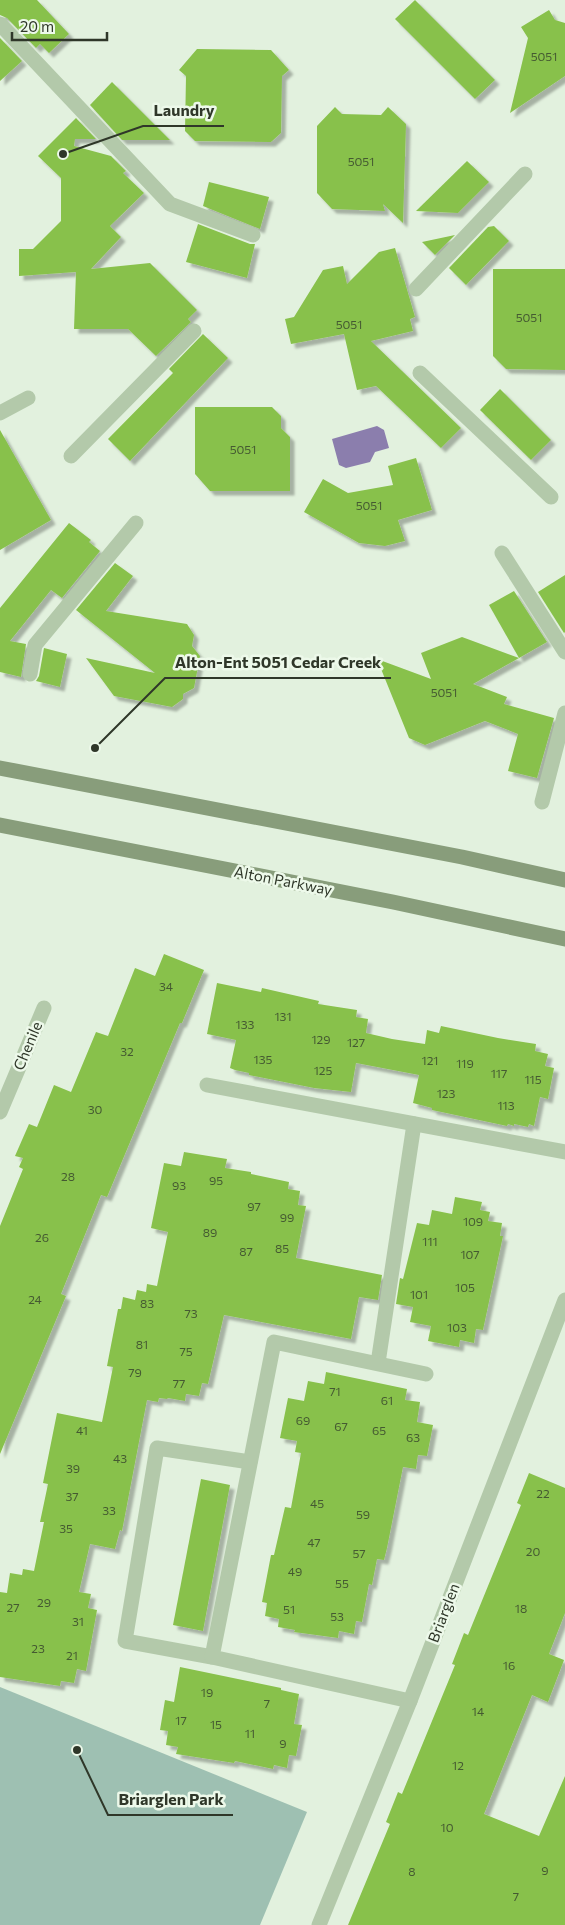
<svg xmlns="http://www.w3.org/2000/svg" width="565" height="1925" font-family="Commissioner,sans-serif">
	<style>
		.green { fill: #9ec0b2 }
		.water { fill: #8b7ead }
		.building { fill: #88c14c; filter: url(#shadow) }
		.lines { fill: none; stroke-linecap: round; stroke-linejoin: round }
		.lane { stroke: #b3c9aa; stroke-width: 15 }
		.street { stroke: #b3c9aa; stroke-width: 15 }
		.secondary { stroke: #889d7b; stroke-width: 15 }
		.labels { text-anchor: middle; stroke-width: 5; stroke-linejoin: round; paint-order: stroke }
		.number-label { font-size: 12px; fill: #455a32 }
		.street-label { font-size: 15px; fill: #2f3729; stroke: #edf9ea }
		.leader { fill: none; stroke: #2f3729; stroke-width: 2 }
		.callout-dot { fill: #2f3729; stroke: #edf9ea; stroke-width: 2 }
		.callout-label { font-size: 16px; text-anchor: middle; font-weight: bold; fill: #2f3729; stroke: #edf9ea; stroke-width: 5; stroke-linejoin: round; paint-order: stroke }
	</style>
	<defs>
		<filter id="shadow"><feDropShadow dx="4.5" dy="4.5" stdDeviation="1" flood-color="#0004"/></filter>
	</defs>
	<rect width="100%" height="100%" fill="#e2f1de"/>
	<polygon class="green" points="0,1687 307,1812 260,1925 0,1925"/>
	<polygon class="water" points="377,426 384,430 389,448 375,452 370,462 346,468 339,465 332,439"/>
	<g class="building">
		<polygon points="0,0 37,0 69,34 49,53 40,44 36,48 7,18 0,15"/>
		<polygon points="415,0 495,80 475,99 395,19"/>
		<polygon points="549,10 555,20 565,23 565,76 510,113 528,38 521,27"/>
		<polygon points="0,38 22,61 0,81"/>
		<polygon points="197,49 271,50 289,70 282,76 281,133 271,142 195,141 185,131 186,76 179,70"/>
		<polygon points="112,82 170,140 122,140 90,105"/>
		<polygon points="335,107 342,114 381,115 388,107 406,124 403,223 383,204 385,211 332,209 317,193 317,126"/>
		<polygon points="76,118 96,139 75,139 74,146 111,156 126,171 123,173 144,193 110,226 121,237 91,269 150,263 197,310 188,319 191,322 156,356 128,329 74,329 76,272 19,276 19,249 33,249 61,221 61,178 38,156"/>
		<polygon points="467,161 489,182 458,213 416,211"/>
		<polygon points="209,182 269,197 260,229 203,206"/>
		<polygon points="198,224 250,244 255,244 247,278 186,262"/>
		<polygon points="494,226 509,241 466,285 449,268 488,227"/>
		<polygon points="455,235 435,255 422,242"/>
		<polygon points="395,248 415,317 410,319 413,331 371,341 461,428 441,448 376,386 357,390 344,334 291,344 285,319 294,317 323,270 343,266 347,284 379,252"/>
		<polygon points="493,269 565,269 565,370 506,369 493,356"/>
		<polygon points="203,334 228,358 130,461 108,439 173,373 169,369"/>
		<polygon points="500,389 551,440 531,460 480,410"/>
		<polygon points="195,407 272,407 281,416 281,428 290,437 290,491 210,491 195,474"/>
		<polygon points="0,430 51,520 0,550"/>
		<polygon points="416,458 432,510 398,520 405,541 385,546 359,543 304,512 323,479 348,493 393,485 388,466"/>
		<polygon points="69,523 91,540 89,542 100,551 62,598 51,590 10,641 26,644 21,677 0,672 0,608"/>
		<polygon points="115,563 133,576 106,611 187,624 194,635 192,646 200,656 194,688 183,694 183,699 172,707 114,696 86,658 155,673 76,610"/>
		<polygon points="565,575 565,632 564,633 538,592"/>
		<polygon points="514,591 547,642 519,658 489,605"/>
		<polygon points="462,637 519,658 473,684 507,697 504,704 554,718 537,778 508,771 518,734 485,721 425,745 409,738 377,659 431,679 421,653"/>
		<polygon points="44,648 67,654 60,687 36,681 39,676"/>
		<polygon points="164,954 204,970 182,1023 180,1023 107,1197 101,1195 61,1294 66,1296 0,1454 0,1226 23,1169 19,1167 23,1158 15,1156 29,1124 37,1127 54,1085 71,1092 96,1032 108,1036 135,968 155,976"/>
		<polygon points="217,983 261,992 262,988 319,1001 318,1004 357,1010 356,1017 368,1019 366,1033 392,1039 425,1044 427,1030 439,1033 441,1026 498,1038 536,1044 535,1051 548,1054 545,1066 554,1068 548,1099 540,1097 534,1126 529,1124 528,1127 514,1124 514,1126 508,1124 507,1126 432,1110 432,1108 413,1103 419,1075 356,1063 351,1092 314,1088 249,1075 249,1073 235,1070 230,1068 236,1040 207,1034"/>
		<polygon points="184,1152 227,1159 225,1168 251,1172 251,1174 289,1182 288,1189 300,1191 298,1205 306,1206 296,1258 382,1275 378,1300 359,1297 351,1339 224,1315 208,1384 202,1383 199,1396 186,1394 185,1401 168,1398 167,1399 159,1398 158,1402 147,1400 122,1531 120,1530 115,1549 90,1544 79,1592 91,1594 88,1608 97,1610 86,1671 77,1669 74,1683 61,1681 60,1686 0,1677 0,1592 7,1593 10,1573 22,1575 23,1569 34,1571 44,1522 40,1522 48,1484 43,1483 57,1413 102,1422 113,1367 107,1366 118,1309 121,1309 123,1297 135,1300 137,1290 146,1292 147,1284 157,1286 168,1232 151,1228 164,1163 181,1166"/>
		<polygon points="455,1197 482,1202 480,1210 490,1212 488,1221 502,1223 500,1236 503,1236 483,1330 476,1329 474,1343 460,1340 459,1347 428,1341 431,1326 410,1322 413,1307 396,1304 400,1278 403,1279 417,1223 429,1225 432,1210 452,1214"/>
		<polygon points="326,1372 407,1389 405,1400 420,1402 417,1422 433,1425 427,1456 418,1455 416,1469 403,1467 387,1548 384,1560 377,1559 372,1585 369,1584 362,1622 356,1621 354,1634 339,1631 338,1638 294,1632 295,1630 278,1627 279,1619 265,1616 267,1603 262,1602 271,1555 274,1555 285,1507 291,1508 301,1453 295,1452 297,1441 280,1438 288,1398 304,1401 308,1381 324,1384"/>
		<polygon points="529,1473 565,1488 565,1613 549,1654 564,1660 548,1702 532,1695 484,1814 539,1836 565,1776 565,1925 348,1925 390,1824 386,1822 398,1792 402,1794 455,1665 452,1664 464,1633 468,1635 521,1505 517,1503"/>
		<polygon points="201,1479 230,1485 203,1631 173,1625"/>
		<polygon points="180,1667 281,1688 281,1690 299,1694 294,1724 302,1725 296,1756 289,1755 287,1768 274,1765 273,1769 235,1761 234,1763 176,1754 178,1747 166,1745 168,1731 160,1730 165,1700 174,1702"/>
	</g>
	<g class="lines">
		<g class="lane">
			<polyline points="0,24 170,204 253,235"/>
			<polyline points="416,289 525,174"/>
			<polyline points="420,373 551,497"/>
			<polyline points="0,413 28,398"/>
			<polyline points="71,456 194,331"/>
			<polyline points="502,553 565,652"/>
			<polyline points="30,674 35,645 136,523"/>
			<polyline points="542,802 565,713"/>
			<polyline points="207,1085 565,1152"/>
			<polyline points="378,1363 414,1124"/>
			<polyline points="212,1657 125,1641 157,1448 250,1462"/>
			<polyline points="410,1701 212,1657 274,1342 426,1374"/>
		</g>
		<g class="street">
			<polyline points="0,1112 44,1008"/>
			<polyline points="319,1925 410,1701 565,1300"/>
		</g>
		<g class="secondary">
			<polyline points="0,768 462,857 565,880"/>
			<polyline points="0,825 393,902 565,939"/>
		</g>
	</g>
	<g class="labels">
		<g class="number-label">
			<text x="544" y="61">5051</text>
			<text x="361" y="166">5051</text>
			<text x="529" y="322">5051</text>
			<text x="349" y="329">5051</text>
			<text x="243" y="454">5051</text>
			<text x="369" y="510">5051</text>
			<text x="444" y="697">5051</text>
			<text x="166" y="991">34</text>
			<text x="283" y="1021">131</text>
			<text x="245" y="1029">133</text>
			<text x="321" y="1044">129</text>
			<text x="356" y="1047">127</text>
			<text x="127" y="1056">32</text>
			<text x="263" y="1064">135</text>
			<text x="430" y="1065">121</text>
			<text x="465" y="1068">119</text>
			<text x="323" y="1075">125</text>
			<text x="499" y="1078">117</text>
			<text x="533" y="1084">115</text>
			<text x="446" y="1098">123</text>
			<text x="506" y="1110">113</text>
			<text x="95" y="1114">30</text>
			<text x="68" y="1181">28</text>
			<text x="216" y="1185">95</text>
			<text x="179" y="1190">93</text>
			<text x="254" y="1211">97</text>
			<text x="287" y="1222">99</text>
			<text x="473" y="1226">109</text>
			<text x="210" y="1237">89</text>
			<text x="42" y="1242">26</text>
			<text x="430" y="1246">111</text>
			<text x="282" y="1253">85</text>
			<text x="246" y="1256">87</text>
			<text x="470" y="1259">107</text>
			<text x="465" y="1292">105</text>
			<text x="419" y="1299">101</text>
			<text x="35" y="1304">24</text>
			<text x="147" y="1308">83</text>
			<text x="191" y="1318">73</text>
			<text x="457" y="1332">103</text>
			<text x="142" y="1349">81</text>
			<text x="186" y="1356">75</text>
			<text x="135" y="1377">79</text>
			<text x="179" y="1388">77</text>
			<text x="335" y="1396">71</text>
			<text x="387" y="1405">61</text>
			<text x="303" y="1425">69</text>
			<text x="341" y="1431">67</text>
			<text x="82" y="1435">41</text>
			<text x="379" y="1435">65</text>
			<text x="413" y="1442">63</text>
			<text x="120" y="1463">43</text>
			<text x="73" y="1473">39</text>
			<text x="543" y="1498">22</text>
			<text x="72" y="1501">37</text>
			<text x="317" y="1508">45</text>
			<text x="109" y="1515">33</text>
			<text x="363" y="1519">59</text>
			<text x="66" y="1533">35</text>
			<text x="314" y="1547">47</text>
			<text x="533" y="1556">20</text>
			<text x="359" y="1558">57</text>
			<text x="295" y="1576">49</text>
			<text x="342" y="1588">55</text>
			<text x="44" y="1607">29</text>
			<text x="13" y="1612">27</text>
			<text x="521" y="1613">18</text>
			<text x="289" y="1614">51</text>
			<text x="337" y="1621">53</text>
			<text x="78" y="1626">31</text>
			<text x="38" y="1653">23</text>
			<text x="72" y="1660">21</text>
			<text x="509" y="1670">16</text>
			<text x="207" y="1697">19</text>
			<text x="267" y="1708">7</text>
			<text x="478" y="1716">14</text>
			<text x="181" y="1725">17</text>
			<text x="216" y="1729">15</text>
			<text x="250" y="1738">11</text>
			<text x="283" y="1748">9</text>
			<text x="458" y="1770">12</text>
			<text x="447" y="1832">10</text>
			<text x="545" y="1875">9</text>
			<text x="412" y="1876">8</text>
			<text x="516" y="1901">7</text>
		</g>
		<g class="street-label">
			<text transform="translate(283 881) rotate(11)" y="5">Alton Parkway</text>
			<text transform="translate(28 1046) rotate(-67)" y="5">Chenile</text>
			<text transform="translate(444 1613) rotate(-69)" y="5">Briarglen</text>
		</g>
	</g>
	<path class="leader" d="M63 154L143 126H224M95 748L165 678H391M77 1750L108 1815H233"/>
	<g class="callout-dot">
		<circle cx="63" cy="154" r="5"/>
		<circle cx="95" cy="748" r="5"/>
		<circle cx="77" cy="1750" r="5"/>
	</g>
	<g class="callout-label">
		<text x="184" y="116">Laundry</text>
		<text x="278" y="668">Alton-Ent 5051 Cedar Creek</text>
		<text x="171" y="1805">Briarglen Park</text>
	</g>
	<path d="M12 32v8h95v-8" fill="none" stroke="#2f3729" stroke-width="2.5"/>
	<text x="20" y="32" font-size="15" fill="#2f3729" stroke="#edf9ea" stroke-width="4" paint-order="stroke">20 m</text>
</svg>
